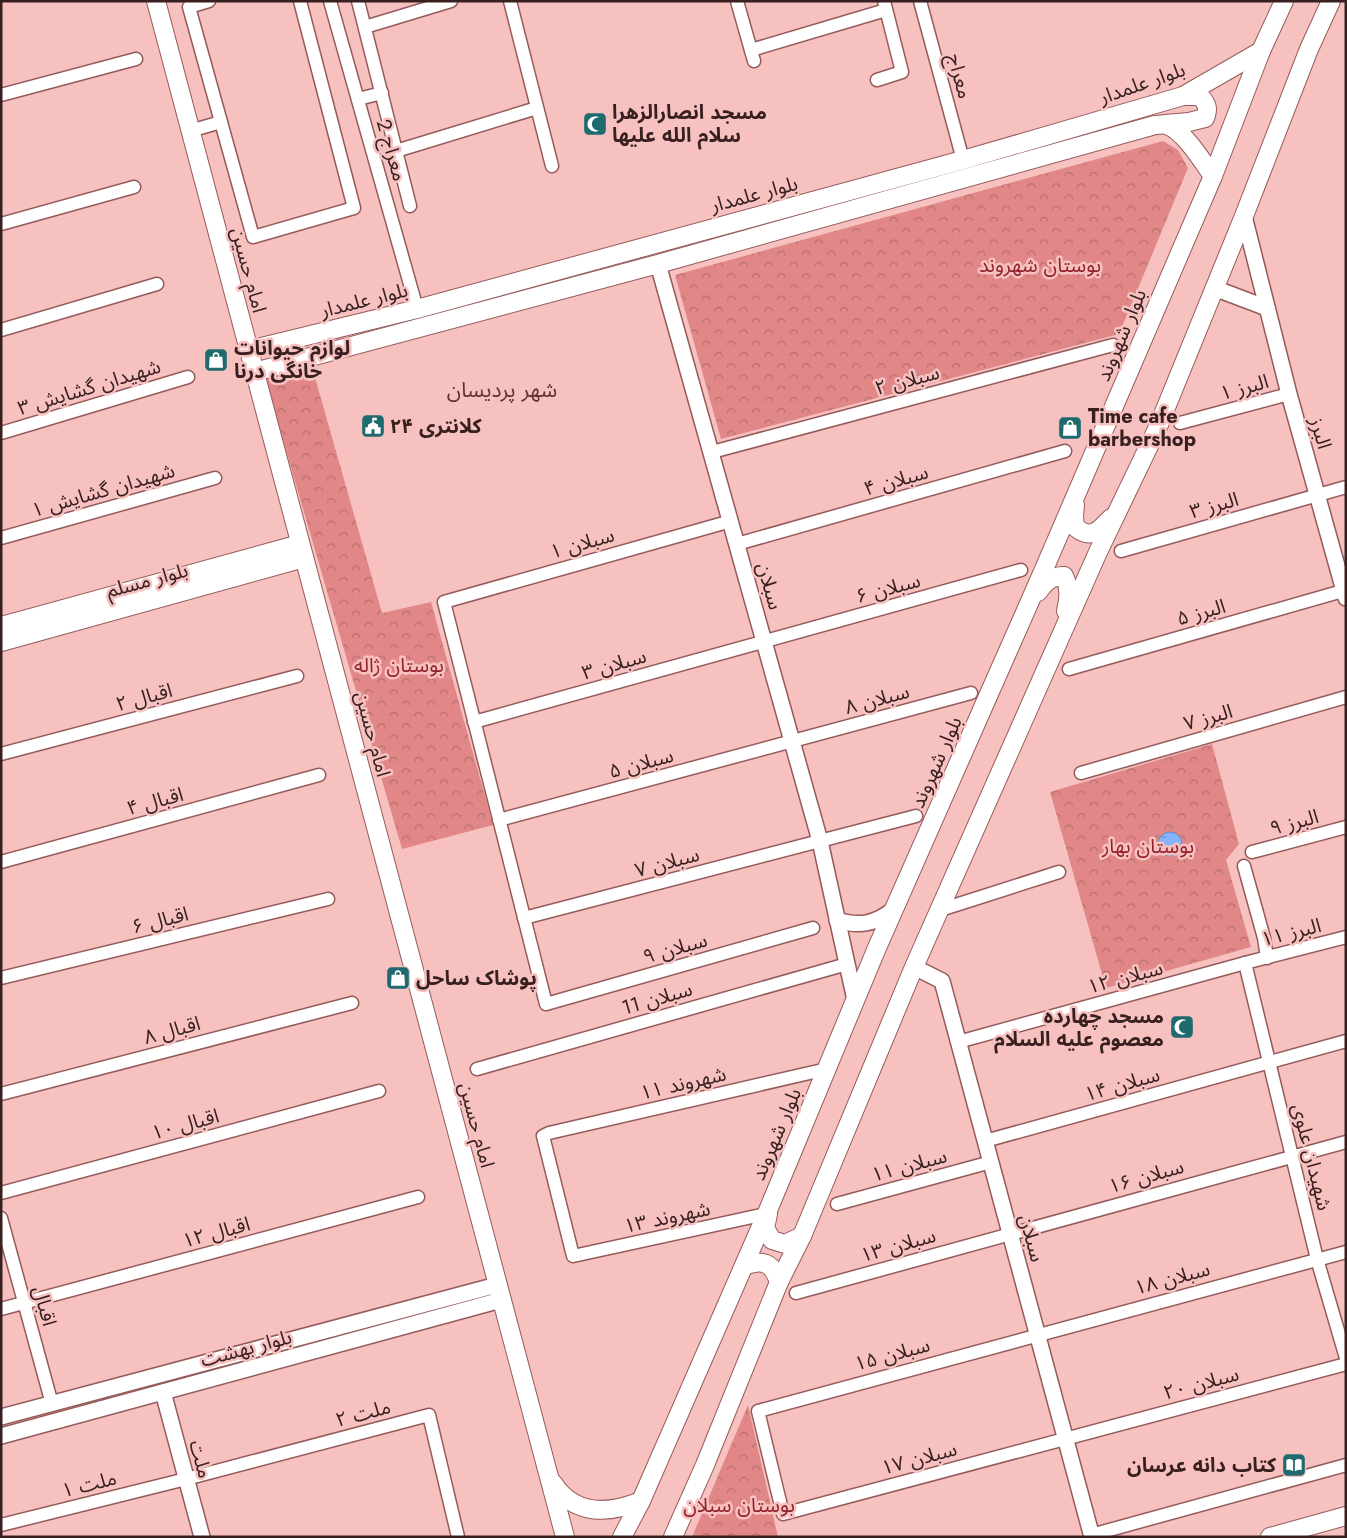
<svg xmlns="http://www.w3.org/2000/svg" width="1347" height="1538" font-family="Jost,'Noto Sans Arabic',sans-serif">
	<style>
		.forest { fill: url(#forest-crowns) }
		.water { fill: url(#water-ripples); stroke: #6e87bb }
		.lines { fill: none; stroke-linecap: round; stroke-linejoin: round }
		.minor-casing { stroke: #955a5a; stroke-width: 15 }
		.tertiary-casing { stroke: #955a5a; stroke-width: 18 }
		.secondary-casing { stroke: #955a5a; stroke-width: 20 }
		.minor { stroke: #fff; stroke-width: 12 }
		.tertiary { stroke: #fff; stroke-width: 15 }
		.secondary { stroke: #fff; stroke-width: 18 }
		.labels { text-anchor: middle; stroke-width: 5; stroke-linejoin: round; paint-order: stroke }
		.street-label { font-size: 20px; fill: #392020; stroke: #f7c1c0 }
		.poi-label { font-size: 20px; font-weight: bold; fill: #392020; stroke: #f7c1c0; text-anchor: start }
		.park-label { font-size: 20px; fill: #93222f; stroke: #f7c1c0 }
		.neighbourhood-label { font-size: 21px; fill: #652f31; stroke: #f7c1c0 }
	</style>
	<defs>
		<pattern id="forest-crowns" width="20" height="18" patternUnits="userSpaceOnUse" patternTransform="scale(1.25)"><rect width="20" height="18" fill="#e18787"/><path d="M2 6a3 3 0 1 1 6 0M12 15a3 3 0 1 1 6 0" fill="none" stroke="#b76e6e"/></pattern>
		<pattern id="water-ripples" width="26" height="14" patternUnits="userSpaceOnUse" patternTransform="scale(1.25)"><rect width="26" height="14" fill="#85b3fd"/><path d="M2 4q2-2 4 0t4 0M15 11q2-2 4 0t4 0" fill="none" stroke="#6e91cc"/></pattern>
	</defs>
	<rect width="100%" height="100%" fill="#f7c1c0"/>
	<g class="forest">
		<polygon points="1163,141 1178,150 1188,168 1119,334 721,439 675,275"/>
		<polygon points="312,367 382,613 431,602 493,825 402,849 265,378"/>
		<polygon points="1212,744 1239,844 1226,860 1251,947 1106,988 1050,792"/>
		<polygon points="748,1405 778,1537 692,1537"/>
	</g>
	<circle class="water" cx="1170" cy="844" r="12"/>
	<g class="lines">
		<defs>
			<g id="minor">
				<polyline points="209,1 189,7 253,237 354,208 300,1"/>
				<polyline points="330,1 417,309"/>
				<polyline points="358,1 410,206"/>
				<polyline points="510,1 552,166"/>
				<polyline points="737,1 754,61"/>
				<polyline points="920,1 963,160"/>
				<polyline points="365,27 451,1"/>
				<polyline points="751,50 886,10"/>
				<polyline points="877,80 902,72 884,1"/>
				<polyline points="1,95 136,59"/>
				<polyline points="358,99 382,93"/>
				<polyline points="190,131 221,122"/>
				<polyline points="396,151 537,108"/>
				<polyline points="1,224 134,187"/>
				<polyline points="1,330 157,284"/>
				<polyline points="1180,423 1289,394"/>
				<polyline points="1,433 188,377"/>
				<polyline points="712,452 1113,345"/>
				<polyline points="731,521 444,602 546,1004 813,928"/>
				<polyline points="1,538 215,478"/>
				<polyline points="737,544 1065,451"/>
				<polyline points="1121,551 1346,487"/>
				<polyline points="1069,669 1346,590"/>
				<polyline points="474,722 1021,570"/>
				<polyline points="1,754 297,676"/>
				<polyline points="1081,773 1346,697"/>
				<polyline points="499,820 971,693"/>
				<polyline points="1252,852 1346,827"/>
				<polyline points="1,862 319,775"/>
				<polyline points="1244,866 1264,938 1267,958"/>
				<polyline points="940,910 1059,872"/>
				<polyline points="524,918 916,816"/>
				<polyline points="1245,963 1317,1259 1346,1358"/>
				<polyline points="1,978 328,899"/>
				<polyline points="958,1042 1245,963 1346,937"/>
				<polyline points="477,1069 847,964"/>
				<polyline points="1,1094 352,1003"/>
				<polyline points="985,1141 1346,1041"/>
				<polyline points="1,1193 379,1091"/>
				<polyline points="837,1204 991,1162"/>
				<polyline points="766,1214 573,1256 543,1136 549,1133 827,1069"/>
				<polyline points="1,1218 52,1404"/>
				<polyline points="1346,1252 758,1411 783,1514 1346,1364"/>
				<polyline points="796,1293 1346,1142"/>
				<polyline points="1,1309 418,1197"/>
				<polyline points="1,1525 186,1479 429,1415 458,1537"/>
				<polyline points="1091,1535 1346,1465"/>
			</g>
			<g id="tertiary">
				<polyline points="1244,216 1289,394 1346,598"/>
				<polyline points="658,264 820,841 855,1000"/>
				<polyline points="1214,288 1267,308"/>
				<path d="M837,920c22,7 39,4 57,-11"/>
				<polyline points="914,967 942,981 1092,1537"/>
				<polyline points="163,1392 202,1537"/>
				<polyline points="1,1417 497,1285"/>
				<polyline points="1,1436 501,1300"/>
			</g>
			<g id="secondary">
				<polyline points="156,1 565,1537"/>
				<path d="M1165,124l24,-2 16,-4c4,-10 2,-14 -5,-22h-17"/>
				<polyline points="249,350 417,309 963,160 1183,96 1261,51"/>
				<path d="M254,372l404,-108 497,-139c4,0 8,-1 12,0 18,7 35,36 46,51"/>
				<path d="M1075,505l-1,12 1,10c17,14 24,3 36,-9"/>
				<path d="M1038,592c7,-10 13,-16 26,-16 6,12 5,22 2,35"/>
				<polyline points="1,626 300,544"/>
				<polyline points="1,642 304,558"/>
				<polyline points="768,1214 765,1228 772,1240 785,1244 802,1236"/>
				<path d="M744,1266c19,-7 28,-4 35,16"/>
				<path d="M553,1483c21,33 56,31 88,18"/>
				<polyline points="622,1537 641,1501 769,1208 876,950 1045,567 1213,176 1261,51 1284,1"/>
				<polyline points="673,1537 705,1465 779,1282 802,1236 914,967 1098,552 1158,427 1244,216 1309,49 1331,1"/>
				<polyline points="1270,1537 1346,1516"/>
			</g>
		</defs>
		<use href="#minor" class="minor-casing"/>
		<use href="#tertiary" class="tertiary-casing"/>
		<use href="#secondary" class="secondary-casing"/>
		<use href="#minor" class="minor"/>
		<use href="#tertiary" class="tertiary"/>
		<use href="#secondary" class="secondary"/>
	</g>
	<defs>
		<symbol id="mosque-square" viewBox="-11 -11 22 22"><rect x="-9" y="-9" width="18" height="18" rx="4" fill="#1e6a6e" stroke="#f7c1c0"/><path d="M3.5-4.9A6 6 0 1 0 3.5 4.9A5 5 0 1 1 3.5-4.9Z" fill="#fff"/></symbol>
		<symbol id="shop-square" viewBox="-11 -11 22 22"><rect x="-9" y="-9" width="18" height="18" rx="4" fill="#1e6a6e" stroke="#f7c1c0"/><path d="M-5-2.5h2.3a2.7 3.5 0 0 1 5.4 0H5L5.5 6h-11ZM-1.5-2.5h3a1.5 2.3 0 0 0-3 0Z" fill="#fff"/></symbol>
		<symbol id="civic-square" viewBox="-11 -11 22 22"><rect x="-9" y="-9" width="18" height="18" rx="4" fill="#1e6a6e" stroke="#f7c1c0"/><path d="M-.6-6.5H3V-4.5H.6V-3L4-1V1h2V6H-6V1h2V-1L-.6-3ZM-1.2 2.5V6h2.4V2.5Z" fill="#fff"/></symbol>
		<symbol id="library-square" viewBox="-11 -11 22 22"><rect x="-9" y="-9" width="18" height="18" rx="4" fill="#1e6a6e" stroke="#f7c1c0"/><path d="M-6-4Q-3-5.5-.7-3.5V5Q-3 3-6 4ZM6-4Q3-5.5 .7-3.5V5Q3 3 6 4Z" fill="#fff"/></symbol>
	</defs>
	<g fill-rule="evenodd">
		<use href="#mosque-square" x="581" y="110" width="28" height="28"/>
		<use href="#shop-square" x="202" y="346" width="28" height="28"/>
		<use href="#civic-square" x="359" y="412" width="28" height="28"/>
		<use href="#shop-square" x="1056" y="414" width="28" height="28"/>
		<use href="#shop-square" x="384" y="964" width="28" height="28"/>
		<use href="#mosque-square" x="1168" y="1013" width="28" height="28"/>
		<use href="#library-square" x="1280" y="1451" width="28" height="28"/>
	</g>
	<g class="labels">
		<g class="street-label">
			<text transform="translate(960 76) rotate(75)" y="7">معراج</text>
			<text transform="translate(1142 83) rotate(-19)" y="7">بلوار علمدار</text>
			<text transform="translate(392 150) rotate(74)" y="7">معراج 2</text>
			<text transform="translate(754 194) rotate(-15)" y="7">بلوار علمدار</text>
			<text transform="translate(249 270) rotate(75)" y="7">امام حسین</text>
			<text transform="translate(364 300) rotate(-14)" y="7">بلوار علمدار</text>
			<text transform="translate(1121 335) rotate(-67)" y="7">بلوار شهروند</text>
			<text transform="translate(907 380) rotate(-15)" y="7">سبلان ۲</text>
			<text transform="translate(89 387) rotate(-17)" y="7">شهیدان گشایش ۳</text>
			<text transform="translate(1244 387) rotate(-15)" y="7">البرز ۱</text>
			<text transform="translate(1321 433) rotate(74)" y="7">البرز</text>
			<text transform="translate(896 480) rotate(-16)" y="7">سبلان ۴</text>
			<text transform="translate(103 490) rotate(-16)" y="7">شهیدان گشایش ۱</text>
			<text transform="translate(1214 505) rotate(-16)" y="7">البرز ۳</text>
			<text transform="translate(582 543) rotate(-16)" y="7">سبلان ۱</text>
			<text transform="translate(147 580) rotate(-15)" y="7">بلوار مسلم</text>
			<text transform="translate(770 586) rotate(74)" y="7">سبلان</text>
			<text transform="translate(888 588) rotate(-15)" y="7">سبلان ۶</text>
			<text transform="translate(1201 612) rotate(-16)" y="7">البرز ۵</text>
			<text transform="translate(614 664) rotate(-16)" y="7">سبلان ۳</text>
			<text transform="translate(144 697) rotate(-15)" y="7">اقبال ۲</text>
			<text transform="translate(877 699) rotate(-15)" y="7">سبلان ۸</text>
			<text transform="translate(1208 717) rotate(-16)" y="7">البرز ۷</text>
			<text transform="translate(373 734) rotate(75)" y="7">امام حسین</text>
			<text transform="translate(936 762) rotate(-66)" y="7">بلوار شهروند</text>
			<text transform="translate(641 763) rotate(-15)" y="7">سبلان ۵</text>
			<text transform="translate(155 801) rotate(-15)" y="7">اقبال ۴</text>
			<text transform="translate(1294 822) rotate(-15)" y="7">البرز ۹</text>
			<text transform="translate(667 862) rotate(-15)" y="7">سبلان ۷</text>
			<text transform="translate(160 920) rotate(-14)" y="7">اقبال ۶</text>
			<text transform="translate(1291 932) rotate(-14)" y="7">البرز ۱۱</text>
			<text transform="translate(675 948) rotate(-16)" y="7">سبلان ۹</text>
			<text transform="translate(1125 977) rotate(-15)" y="7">سبلان ۱۲</text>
			<text transform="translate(657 998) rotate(-16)" y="7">سبلان 11</text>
			<text transform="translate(172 1030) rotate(-15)" y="7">اقبال ۸</text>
			<text transform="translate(683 1083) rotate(-13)" y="7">شهروند ۱۱</text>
			<text transform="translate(1122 1084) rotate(-16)" y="7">سبلان ۱۴</text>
			<text transform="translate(185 1124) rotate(-15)" y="7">اقبال ۱۰</text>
			<text transform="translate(477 1125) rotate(75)" y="7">امام حسین</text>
			<text transform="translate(776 1134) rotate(-67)" y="7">بلوار شهروند</text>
			<text transform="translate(1312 1157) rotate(76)" y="7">شهیدان علوی</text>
			<text transform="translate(909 1165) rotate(-15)" y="7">سبلان ۱۱</text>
			<text transform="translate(1146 1176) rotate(-16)" y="7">سبلان ۱۶</text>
			<text transform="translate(667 1217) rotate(-12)" y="7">شهروند ۱۳</text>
			<text transform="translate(216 1232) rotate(-15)" y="7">اقبال ۱۲</text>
			<text transform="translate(1032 1238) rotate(75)" y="7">سبلان</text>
			<text transform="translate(898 1245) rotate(-16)" y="7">سبلان ۱۳</text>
			<text transform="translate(1172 1278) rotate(-15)" y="7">سبلان ۱۸</text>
			<text transform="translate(45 1306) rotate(75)" y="7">اقبال</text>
			<text transform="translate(246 1348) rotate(-15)" y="7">بلوار بهشت</text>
			<text transform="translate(892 1354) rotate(-15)" y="7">سبلان ۱۵</text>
			<text transform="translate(1201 1383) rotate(-15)" y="7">سبلان ۲۰</text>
			<text transform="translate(363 1413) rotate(-15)" y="7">ملت ۲</text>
			<text transform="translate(919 1458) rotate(-15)" y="7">سبلان ۱۷</text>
			<text transform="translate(201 1459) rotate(75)" y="7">ملت</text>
			<text transform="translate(89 1484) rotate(-14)" y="7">ملت ۱</text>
		</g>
		<g class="poi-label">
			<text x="612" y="119">مسجد انصارالزهرا<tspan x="612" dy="23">سلام الله علیها</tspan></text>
			<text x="234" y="355">لوازم حیوانات<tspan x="234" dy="23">خانگی درنا</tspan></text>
			<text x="1088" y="423">Time cafe<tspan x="1088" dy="23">barbershop</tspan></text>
			<text x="390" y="433">کلانتری ۲۴</text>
			<text x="416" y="985">پوشاک ساحل</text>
			<text x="1164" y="1023" text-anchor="end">مسجد چهارده<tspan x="1164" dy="23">معصوم علیه السلام</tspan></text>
			<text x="1276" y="1472" text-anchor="end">کتاب دانه عرسان</text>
		</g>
		<g class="park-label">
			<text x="1040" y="272">بوستان شهروند</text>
			<text x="399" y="672">بوستان ژاله</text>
			<text x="1148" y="853">بوستان بهار</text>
			<text x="739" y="1512">بوستان سبلان</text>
		</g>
		<g class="neighbourhood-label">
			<text x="502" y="397">شهر پردیسان</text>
		</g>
	</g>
	<rect width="1347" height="1538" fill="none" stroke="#392020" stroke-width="5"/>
</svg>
